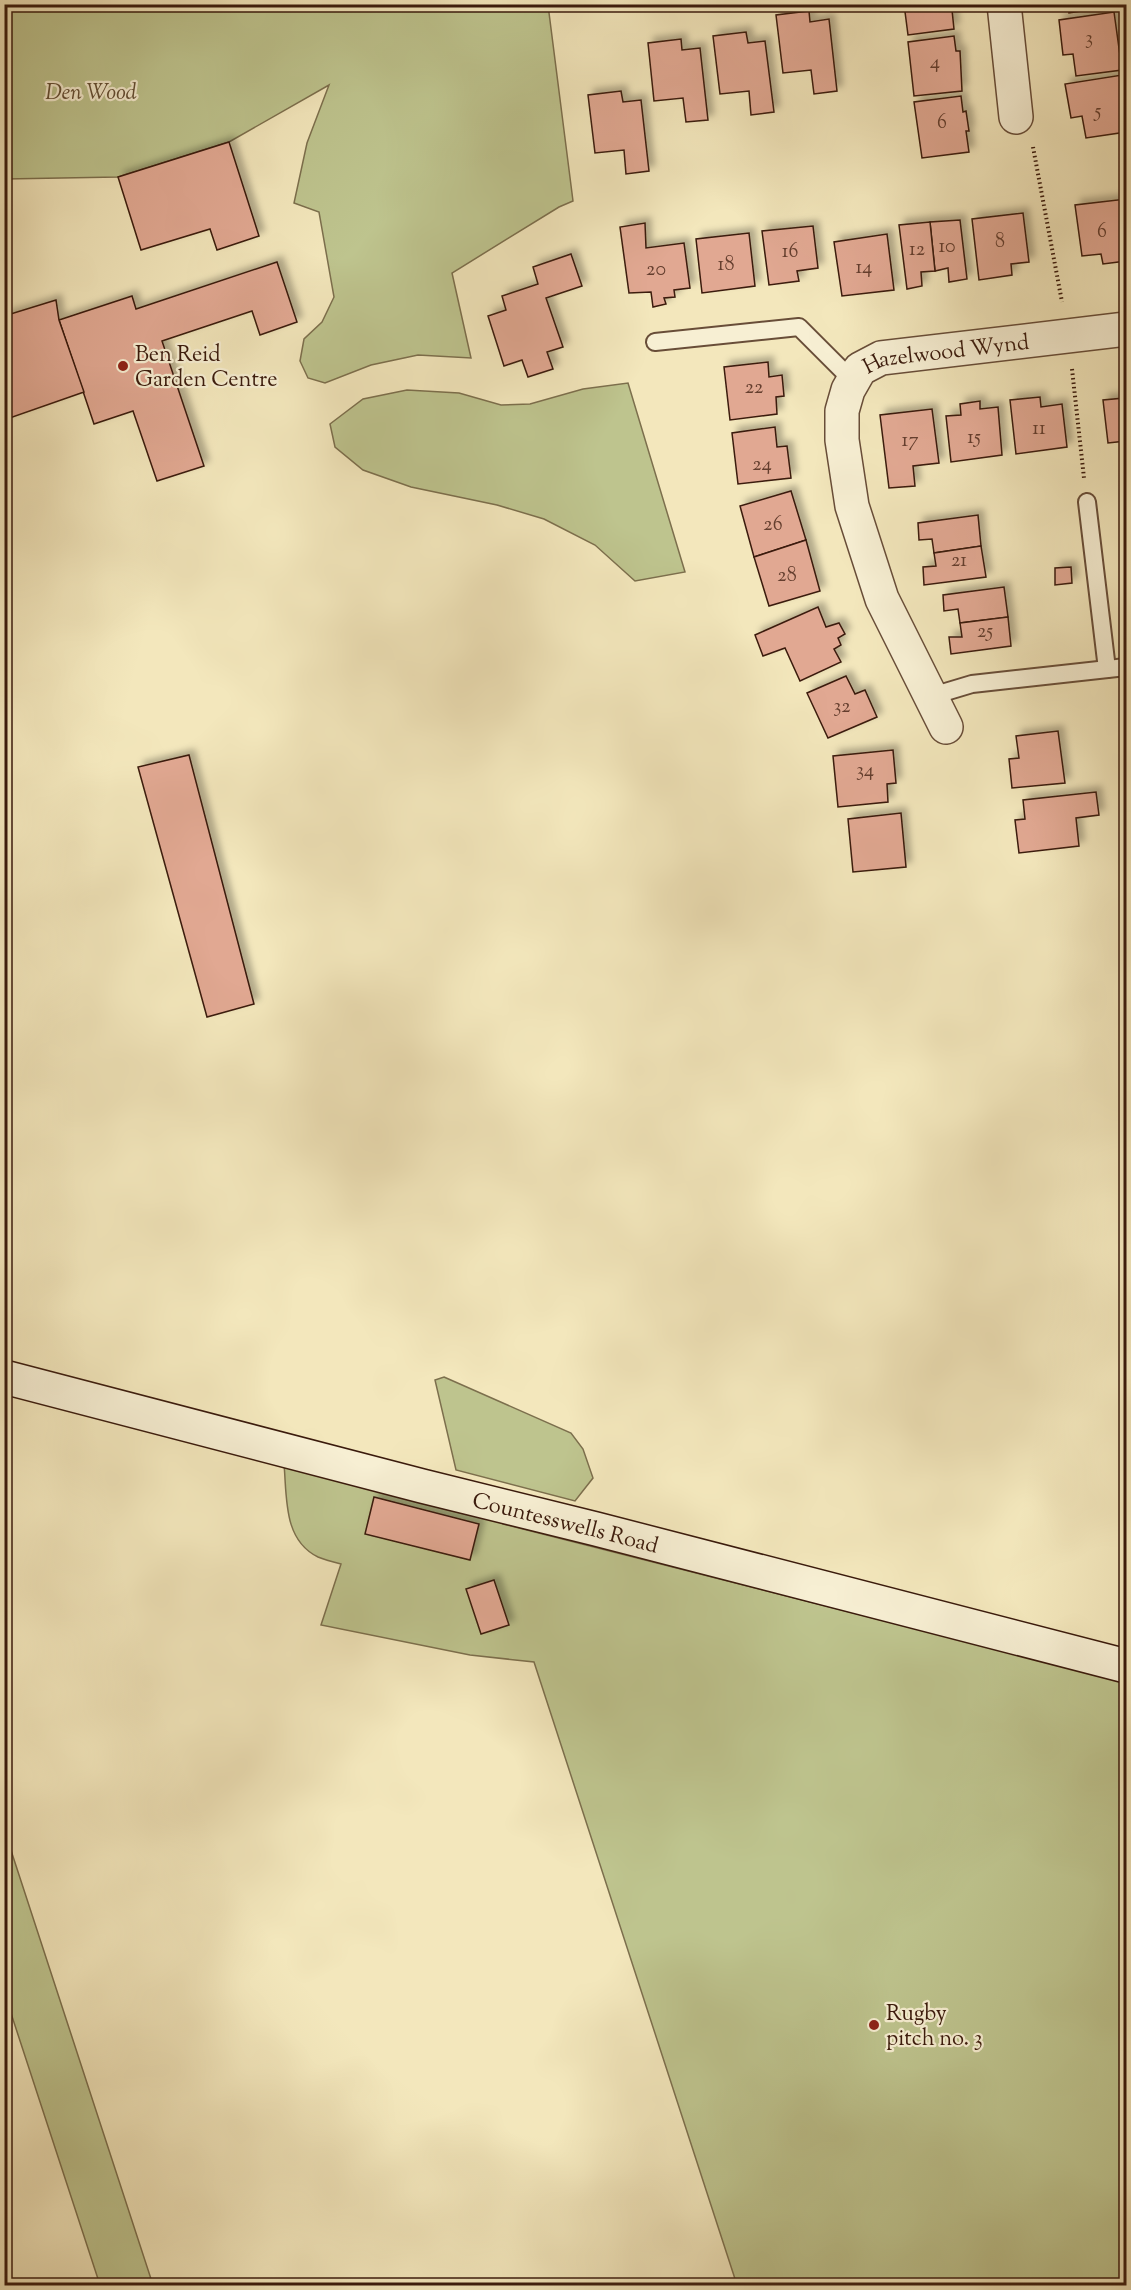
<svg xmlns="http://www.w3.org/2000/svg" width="1131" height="2290" font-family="'Sorts Mill Goudy',serif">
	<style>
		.green { fill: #bec48e; stroke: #7c6f4d; stroke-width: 1.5 }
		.building { fill: #e1a892; stroke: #3a1a0c; stroke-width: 1.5; filter: url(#shadow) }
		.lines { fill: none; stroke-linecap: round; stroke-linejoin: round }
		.lane-casing { stroke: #684d38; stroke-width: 20 }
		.street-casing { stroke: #684d38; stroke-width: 36 }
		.secondary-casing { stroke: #3a1a0c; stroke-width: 36 }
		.path { stroke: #3a1a0c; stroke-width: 4; stroke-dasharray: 1.5 3; stroke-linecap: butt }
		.lane { stroke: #f7efd3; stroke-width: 16 }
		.street { stroke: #f7efd3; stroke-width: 33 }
		.secondary { stroke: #f7efd3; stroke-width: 33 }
		.poi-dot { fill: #8f2418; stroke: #f7efd3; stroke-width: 2 }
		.labels { text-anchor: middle; stroke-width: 4.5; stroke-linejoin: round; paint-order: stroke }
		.number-label { font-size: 20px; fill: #643e2e }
		.park-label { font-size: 22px; font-style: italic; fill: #624d33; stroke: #f7efd3 }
		.poi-label { font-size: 22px; fill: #3a1a0c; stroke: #f7efd3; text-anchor: start }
		.street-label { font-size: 22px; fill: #3a1a0c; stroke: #f7efd3 }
	</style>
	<defs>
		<filter id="shadow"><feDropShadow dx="5.5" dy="-5.5" stdDeviation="3" flood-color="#0004"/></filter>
	</defs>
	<rect width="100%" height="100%" fill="#f3e7bc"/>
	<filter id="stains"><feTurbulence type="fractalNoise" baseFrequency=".00333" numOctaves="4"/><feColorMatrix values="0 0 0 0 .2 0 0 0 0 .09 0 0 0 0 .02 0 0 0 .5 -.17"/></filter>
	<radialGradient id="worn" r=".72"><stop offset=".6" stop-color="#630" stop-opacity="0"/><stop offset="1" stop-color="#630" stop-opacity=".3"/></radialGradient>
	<g class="green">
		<polygon points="4,5 548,5 573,201 559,207 452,273 471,358 418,355 371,365 325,383 308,378 300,361 304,339 322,322 334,297 319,212 294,203 307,143 329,85 229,142 118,177 5,179"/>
		<polygon points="628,383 685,572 635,581 595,545 544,519 497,505 411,487 363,470 335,447 330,424 363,399 407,390 459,393 501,405 530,404 583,389"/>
		<polygon points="444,1377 571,1433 583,1449 593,1478 575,1501 456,1470 435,1380"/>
		<path d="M284,1464l193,35 26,25 623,158v603h-389l-203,-623 -64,-7 -149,-30 20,-61c-8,-2 -16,-4 -23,-7 -35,-17 -31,-60 -34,-93z"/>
		<polygon points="4,1832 5,1832 153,2285 100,2285 5,1995"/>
	</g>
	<g class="building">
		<polygon points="904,4 953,4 954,10 952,10 954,29 908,35"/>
		<polygon points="1068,4 1116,4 1116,6 1069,13"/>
		<polygon points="809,11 810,22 829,19 837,91 814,94 811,70 783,73 776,15"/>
		<polygon points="1114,12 1122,70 1076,76 1073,54 1063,55 1059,20"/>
		<polygon points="746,32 748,43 765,41 774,112 751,115 749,91 720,94 713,36"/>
		<polygon points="954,36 956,51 960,51 962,91 914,96 908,42"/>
		<polygon points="681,39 682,50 700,48 708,120 686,122 683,98 654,101 648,43"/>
		<polygon points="1122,75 1126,104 1126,132 1086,138 1082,116 1071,118 1065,84"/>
		<polygon points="621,91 623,102 641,100 649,171 626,174 624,150 595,153 588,95"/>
		<polygon points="961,96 963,112 966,111 969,131 966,131 969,152 922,158 914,102"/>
		<polygon points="229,142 259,236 217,250 210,229 141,250 118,177"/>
		<polygon points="1126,199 1126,261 1103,264 1101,254 1082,256 1075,205"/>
		<polygon points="1023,213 1029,262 1011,264 1012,275 979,280 972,219"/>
		<polygon points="960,220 967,279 949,282 948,268 935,271 930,222"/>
		<polygon points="930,222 935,271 921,272 922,286 907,289 899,225"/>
		<polygon points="645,223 646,248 684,243 690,288 674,290 675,297 664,298 666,304 653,307 651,292 629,293 620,227"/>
		<polygon points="813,226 818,268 797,271 799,281 769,285 762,231"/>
		<polygon points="749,233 755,286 702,293 696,239"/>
		<polygon points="887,234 894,290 842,296 834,242"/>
		<polygon points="571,254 582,286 546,298 563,347 547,352 553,369 528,377 522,360 504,366 488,316 506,310 502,296 538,284 533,267"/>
		<polygon points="277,262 297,322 260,335 252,311 162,341 204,466 157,481 133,411 94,424 59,320 132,296 136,309"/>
		<polygon points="56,300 59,320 84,392 4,420 4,316"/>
		<polygon points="768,362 769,377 782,375 784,396 776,397 777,414 730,420 724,367"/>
		<polygon points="1122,385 1126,385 1126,441 1108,443 1103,400 1124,398"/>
		<polygon points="1040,397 1041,407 1062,404 1067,447 1016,454 1010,400"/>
		<polygon points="980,401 980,409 998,407 1002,455 951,462 946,416 961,415 960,404"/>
		<polygon points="932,409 939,463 913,466 915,486 889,488 880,415"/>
		<polygon points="775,427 777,447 787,446 791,478 738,484 732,433"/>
		<polygon points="791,491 806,540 754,557 740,506"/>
		<polygon points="978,515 981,546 934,553 932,539 919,540 918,523"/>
		<polygon points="806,540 820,591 769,606 754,557"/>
		<polygon points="981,546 986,577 924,585 923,567 936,566 934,553"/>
		<polygon points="1071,567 1072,583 1055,585 1055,568"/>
		<polygon points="1004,587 1008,617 960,623 958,609 944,611 943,595"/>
		<polygon points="818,607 826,627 839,623 845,634 838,638 841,645 834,649 841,662 800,681 785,648 763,656 755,635"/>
		<polygon points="1008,617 1011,646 951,654 949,637 962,637 960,623"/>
		<polygon points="846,676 855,694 865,690 877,717 828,738 807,693"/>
		<polygon points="1058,731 1065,783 1012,788 1009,759 1019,758 1016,736"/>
		<polygon points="893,750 896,783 887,784 888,802 838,807 833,756"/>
		<polygon points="189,755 254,1004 207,1017 138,767"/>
		<polygon points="1096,792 1099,815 1076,818 1079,846 1019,853 1015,820 1025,819 1023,800"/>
		<polygon points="901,813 906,867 853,872 848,819"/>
		<polygon points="374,1497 479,1524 470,1560 365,1534"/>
		<polygon points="494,1580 509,1625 481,1634 466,1589"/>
	</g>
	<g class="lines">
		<defs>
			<g id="lane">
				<polyline points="655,342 799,327 853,381"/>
				<polyline points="1087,502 1107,669"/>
				<polyline points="932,696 972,684 1126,667"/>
			</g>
			<g id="street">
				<polyline points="1004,4 1016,117"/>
				<path id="s1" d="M946,727l-64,-128 -30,-93 -10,-66v-29l6,-21 12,-21 21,-11 245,-29"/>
			</g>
			<g id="secondary">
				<path id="s2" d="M4,1377l418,109 174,43 530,137"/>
			</g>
		</defs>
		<use href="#lane" class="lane-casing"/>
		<use href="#street" class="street-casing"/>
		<use href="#secondary" class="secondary-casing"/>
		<g class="path">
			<polyline points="1033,147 1062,302"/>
			<polyline points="1072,369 1084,478"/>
		</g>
		<use href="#lane" class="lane"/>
		<use href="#street" class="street"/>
		<use href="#secondary" class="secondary"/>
	</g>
	<g class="poi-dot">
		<circle cx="123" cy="366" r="6"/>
		<circle cx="874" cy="2025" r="6"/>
	</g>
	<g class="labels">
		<g class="number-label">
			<text x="1089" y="44">3</text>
			<text x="935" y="68">4</text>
			<text x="1098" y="117">5</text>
			<text x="942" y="128">6</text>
			<text x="1102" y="237">6</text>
			<text x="1000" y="247">8</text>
			<text x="947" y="252">10</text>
			<text x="917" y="255">12</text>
			<text x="790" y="257">16</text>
			<text x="726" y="270">18</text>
			<text x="864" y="273">14</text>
			<text x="656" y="275">20</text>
			<text x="754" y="393">22</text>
			<text x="1039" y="434">11</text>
			<text x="974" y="443">15</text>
			<text x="910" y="446">17</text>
			<text x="762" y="470">24</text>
			<text x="773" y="530">26</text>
			<text x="959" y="566">21</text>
			<text x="787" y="581">28</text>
			<text x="985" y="637">25</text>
			<text x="842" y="712">32</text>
			<text x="865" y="776">34</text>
		</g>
		<g class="park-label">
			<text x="91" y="99">Den Wood</text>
		</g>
		<g class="poi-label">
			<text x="135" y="361">Ben Reid<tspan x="135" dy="25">Garden Centre</tspan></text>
			<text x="886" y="2020">Rugby<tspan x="886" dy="25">pitch no. 3</tspan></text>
		</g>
		<g class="street-label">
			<text dy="8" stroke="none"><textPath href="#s1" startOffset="471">Hazelwood Wynd</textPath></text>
			<text dy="8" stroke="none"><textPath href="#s2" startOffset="580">Countesswells Road</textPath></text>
		</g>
	</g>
	<rect width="1131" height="2290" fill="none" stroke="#f3e7bc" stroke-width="24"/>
	<rect x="6" y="6" width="1119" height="2278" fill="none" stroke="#3a1a0c" stroke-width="3"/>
	<rect x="12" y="12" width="1107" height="2266" fill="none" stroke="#3a1a0c" stroke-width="1.5"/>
	<rect width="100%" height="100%" filter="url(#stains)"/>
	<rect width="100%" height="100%" fill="url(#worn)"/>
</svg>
